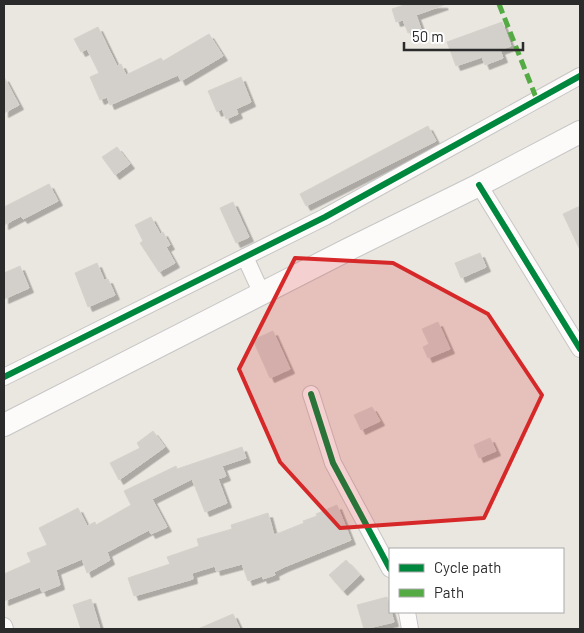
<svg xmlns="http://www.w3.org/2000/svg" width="584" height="633" font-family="Barlow,sans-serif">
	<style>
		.building { fill: #d3d0cb; stroke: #d5d2cc; filter: url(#shadow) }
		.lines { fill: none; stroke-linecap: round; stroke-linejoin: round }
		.street-casing { stroke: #c7c6c6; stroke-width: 18 }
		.secondary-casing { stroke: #c7c6c6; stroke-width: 24 }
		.street { stroke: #fcfbfa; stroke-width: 16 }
		.secondary { stroke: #fcfbfa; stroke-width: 22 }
		.quiet { stroke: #54ab44; stroke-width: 5; stroke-dasharray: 10 5; stroke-linecap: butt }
		.cycleway-casing { stroke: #fff; stroke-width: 9 }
		.cycleway { stroke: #00873e; stroke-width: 6 }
		.marked { fill: #d62828; fill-opacity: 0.2; stroke: #d62828; stroke-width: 4; stroke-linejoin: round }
	</style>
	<defs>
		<filter id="shadow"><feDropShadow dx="4.5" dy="4.5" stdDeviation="0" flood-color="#0004"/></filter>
	</defs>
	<rect width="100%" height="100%" fill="#eae7e0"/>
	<g class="building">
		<polygon points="407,4 443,4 444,5 416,15 421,29 408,33 403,20 396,22 392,9"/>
		<polygon points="502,22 511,46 500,50 503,58 485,65 482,57 456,66 447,42"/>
		<polygon points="98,27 117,66 121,64 126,75 161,58 163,61 209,34 223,56 181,81 178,75 110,105 107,97 100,100 90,77 99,73 87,49 81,52 74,39"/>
		<polygon points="4,77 19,105 4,113"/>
		<polygon points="241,77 251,102 236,109 238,114 226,119 222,109 217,112 208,91"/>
		<polygon points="428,126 436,141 306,206 300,194"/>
		<polygon points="117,147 130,164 115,175 102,157"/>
		<polygon points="49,184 58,201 23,219 21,216 4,225 4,207"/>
		<polygon points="233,202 249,237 236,243 220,208"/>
		<polygon points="580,206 580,250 563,214"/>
		<polygon points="151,217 160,234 163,232 170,245 166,247 175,263 159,272 140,243 143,241 135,225"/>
		<polygon points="480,253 486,267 461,278 455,263"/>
		<polygon points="97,263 104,280 108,279 115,295 88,307 75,273"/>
		<polygon points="20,266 29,288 4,299 4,273"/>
		<polygon points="438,322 450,349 428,358 423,347 429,344 422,329"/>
		<polygon points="273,331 290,369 270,378 253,340"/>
		<polygon points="372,407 380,421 361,430 354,415"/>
		<polygon points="153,431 165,447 119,480 110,463 140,448 137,443"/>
		<polygon points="490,438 496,451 479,458 474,445"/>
		<polygon points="242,447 246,458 222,466 226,476 218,479 227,503 205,512 192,479 152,499 167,527 151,534 149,530 107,552 110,560 87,573 82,559 56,570 60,585 42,592 40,587 4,601 4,574 31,562 27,553 47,545 39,528 78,508 87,526 95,522 96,525 131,505 124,491 176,466 177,469"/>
		<polygon points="337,505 351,540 284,567 274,572 275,575 263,579 262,576 248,581 242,564 216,571 215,566 192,573 193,579 134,596 128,578 170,564 167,557 199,546 197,539 232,529 231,525 268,513 274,535 304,523 303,521 317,516 316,514"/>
		<polygon points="346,560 360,575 343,591 329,575"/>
		<polygon points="387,597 394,622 364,629 357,605"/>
		<polygon points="91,599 100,629 81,629 73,605"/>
		<polygon points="233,614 240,629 198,629"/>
	</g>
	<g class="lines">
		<defs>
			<g id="street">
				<polyline points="479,185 580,349"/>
				<polyline points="245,257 262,294"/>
				<polyline points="4,377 325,217 580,76"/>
				<polyline points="311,394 333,463 390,569"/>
				<polyline points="407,612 410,629"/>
				<polyline points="4,626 5,629"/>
			</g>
			<polyline id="secondary" points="4,425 347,250 479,185 580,132"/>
		</defs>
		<use href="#street" class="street-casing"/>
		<use href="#secondary" class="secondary-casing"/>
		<use href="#street" class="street"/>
		<use href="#secondary" class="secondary"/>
		<polyline class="quiet" points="499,4 537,100"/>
		<defs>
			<g id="cycleway">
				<polyline points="479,185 580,349"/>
				<polyline points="4,377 325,217 580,76"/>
				<polyline points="311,394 333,463 390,569"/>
			</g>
		</defs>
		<use href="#cycleway" class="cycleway-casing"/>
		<use href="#cycleway" class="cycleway"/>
	</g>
	<path class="marked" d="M295,258l98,5 95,51 54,81 -58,123 -144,10 -60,-66 -41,-93z"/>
	<rect width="584" height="633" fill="none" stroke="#2b2b2b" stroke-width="10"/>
	<rect x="389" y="548" width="175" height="65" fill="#ffffff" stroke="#aaaaaa"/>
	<rect x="399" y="564" width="25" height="8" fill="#00873e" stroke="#aaaaaa"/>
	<text x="434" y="573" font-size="15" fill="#2b2b2b">Cycle path</text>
	<rect x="399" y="589" width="25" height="8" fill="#54ab44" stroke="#aaaaaa"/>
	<text x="434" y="598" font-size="15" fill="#2b2b2b">Path</text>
	<path d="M404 42v8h119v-8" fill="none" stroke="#2b2b2b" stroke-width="2.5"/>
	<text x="412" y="42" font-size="15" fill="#2b2b2b" stroke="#ffffff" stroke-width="4" paint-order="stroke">50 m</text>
</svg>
